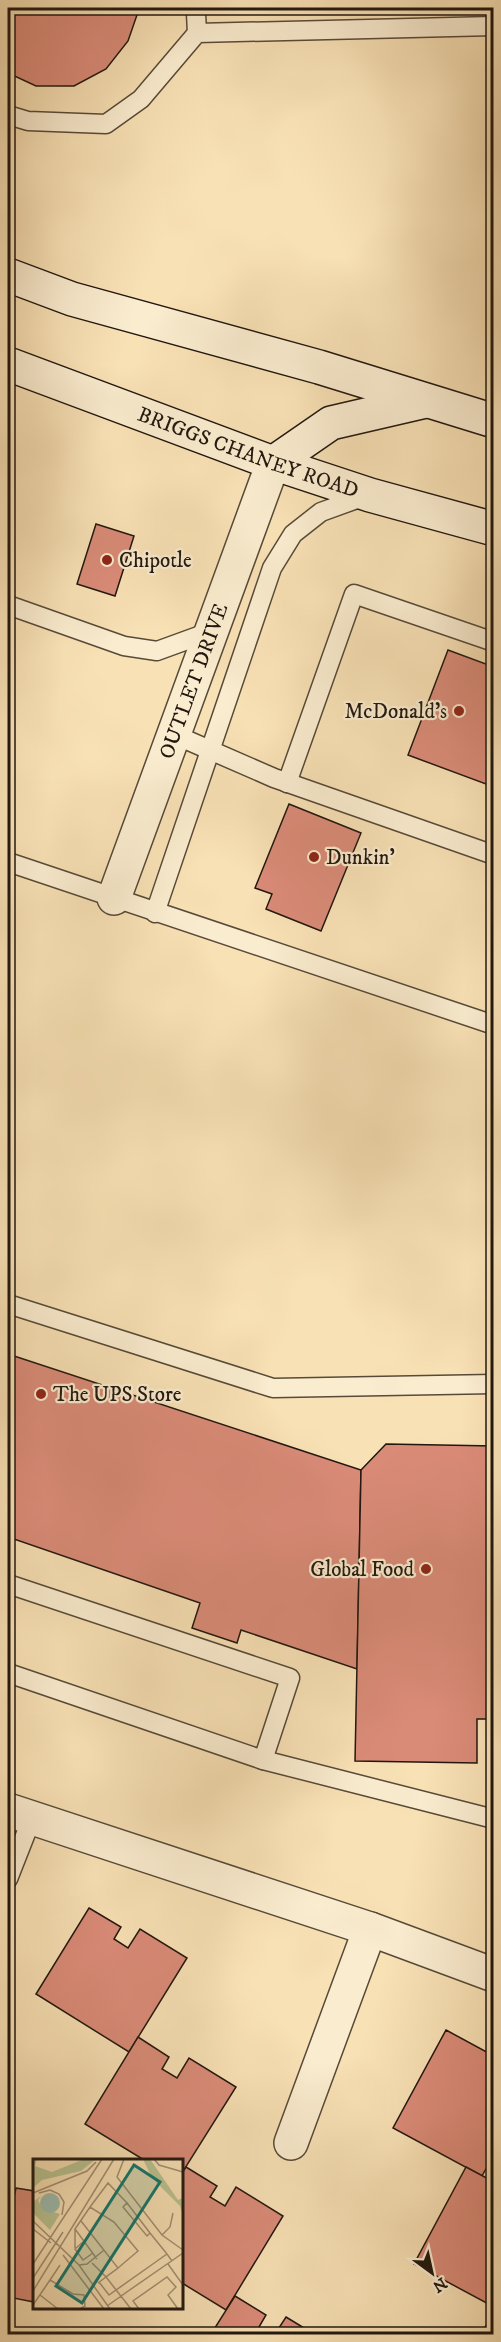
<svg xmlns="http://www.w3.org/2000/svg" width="501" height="2342" font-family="'IM FELL DW Pica',serif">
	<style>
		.green { fill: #b9c391; stroke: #6d6d50; stroke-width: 1.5 }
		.building { fill: #da8b78; stroke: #21170f; stroke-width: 1.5 }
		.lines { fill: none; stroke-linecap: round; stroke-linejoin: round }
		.service-casing { stroke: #574a38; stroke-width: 21 }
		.minor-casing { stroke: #574a38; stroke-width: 36 }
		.secondary-casing { stroke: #21170f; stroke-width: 36 }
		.service { stroke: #faeccf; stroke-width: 18 }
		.minor { stroke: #faeccf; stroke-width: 33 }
		.secondary { stroke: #faeccf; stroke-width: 33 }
		.poi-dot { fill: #8f2418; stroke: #faeccf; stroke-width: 2 }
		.labels { text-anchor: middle; stroke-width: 4.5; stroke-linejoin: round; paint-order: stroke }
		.street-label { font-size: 21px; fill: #21170f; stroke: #faeccf }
		.poi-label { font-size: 21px; fill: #21170f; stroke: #faeccf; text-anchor: start }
		.inset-road { fill: none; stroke: #a29073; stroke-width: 1.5 }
		.view { fill: #0f766e; fill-opacity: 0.15; stroke: #0f766e; stroke-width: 3 }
		.inset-edge { fill: none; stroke: #21170f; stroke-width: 3 }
	</style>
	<rect width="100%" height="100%" fill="#f8e1b5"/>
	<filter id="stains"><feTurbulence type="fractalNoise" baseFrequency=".00333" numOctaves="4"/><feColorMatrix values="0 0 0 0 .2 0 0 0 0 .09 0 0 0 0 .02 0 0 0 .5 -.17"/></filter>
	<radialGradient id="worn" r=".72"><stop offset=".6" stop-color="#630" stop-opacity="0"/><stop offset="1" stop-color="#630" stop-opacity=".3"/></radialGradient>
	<polygon class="green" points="8,2327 114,2334 8,2334"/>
	<g class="building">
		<polygon points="8,8 267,8 267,13 138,12 128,41 106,69 74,86 36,86 8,73"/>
		<polygon points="96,524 134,536 115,596 77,584"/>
		<polygon points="448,650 494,667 494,787 408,755"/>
		<polygon points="289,804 361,833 321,931 266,909 272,894 255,888"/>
		<polygon points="8,1354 361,1470 357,1669 241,1630 237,1643 192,1628 200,1603 8,1537"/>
		<polygon points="386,1444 494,1446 494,1719 477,1719 477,1763 355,1761 361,1470"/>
		<polygon points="89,1908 121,1927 114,1939 128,1948 140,1929 187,1958 129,2052 36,1994"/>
		<polygon points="446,2030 494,2056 494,2131 490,2138 494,2140 494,2154 482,2176 393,2128"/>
		<polygon points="138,2037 169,2057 162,2069 177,2078 189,2058 236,2087 182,2173 182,2160 144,2160 85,2124"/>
		<polygon points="186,2167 217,2186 210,2197 225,2206 236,2187 283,2216 226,2310 182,2283 182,2173"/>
		<polygon points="466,2167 494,2182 494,2307 414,2264"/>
		<polygon points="16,2188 34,2191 34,2302 8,2297 8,2206 12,2207"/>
		<polygon points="235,2296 266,2315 259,2327 271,2334 211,2334"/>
		<polygon points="494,2312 494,2334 481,2334"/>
		<polygon points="286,2317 314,2334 275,2334"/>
	</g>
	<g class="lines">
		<defs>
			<g id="service">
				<polyline points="196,13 197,33"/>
				<polyline points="8,115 28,121 106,124 141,99 197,33 494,26"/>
				<polyline points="8,605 124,646 157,651 212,631"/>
				<polyline points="173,734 274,778 494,855"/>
				<polyline points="287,783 354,594 494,642"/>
				<polyline points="8,862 494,1025"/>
				<polyline points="155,913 272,568 293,534 321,512 365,496"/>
				<polyline points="8,1304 273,1388 494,1384"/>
				<polyline points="8,1584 290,1678 263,1760 8,1673"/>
				<polyline points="263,1760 494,1819"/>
				<polyline points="8,1879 32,1818"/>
			</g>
			<g id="minor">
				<path id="s1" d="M114,898l159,-435"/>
				<polyline points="8,1810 370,1929 494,1975"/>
				<polyline points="291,2143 370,1929"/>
			</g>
			<g id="secondary">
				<polyline points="8,275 72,299 319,367 494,421"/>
				<path id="s2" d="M8,364l265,99 97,32 124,34"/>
				<polyline points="273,463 331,423 426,401"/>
			</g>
		</defs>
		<use href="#service" class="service-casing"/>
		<use href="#minor" class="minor-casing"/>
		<use href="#secondary" class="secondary-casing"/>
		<use href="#service" class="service"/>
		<use href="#minor" class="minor"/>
		<use href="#secondary" class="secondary"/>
	</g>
	<g class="poi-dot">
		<circle cx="107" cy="560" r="6"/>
		<circle cx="459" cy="711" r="6"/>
		<circle cx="314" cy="857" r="6"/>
		<circle cx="41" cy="1394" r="6"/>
		<circle cx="426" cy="1569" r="6"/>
	</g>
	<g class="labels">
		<g class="street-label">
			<text dy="7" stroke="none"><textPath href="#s2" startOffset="256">BRIGGS CHANEY ROAD</textPath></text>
			<text dy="7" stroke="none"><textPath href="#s1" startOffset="231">OUTLET DRIVE</textPath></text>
		</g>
		<g class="poi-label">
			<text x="119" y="567">Chipotle</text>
			<text x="447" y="718" text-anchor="end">McDonald's</text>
			<text x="326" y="864">Dunkin'</text>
			<text x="53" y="1401">The UPS Store</text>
			<text x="414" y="1576" text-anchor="end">Global Food</text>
		</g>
	</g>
	<g transform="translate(33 2159)">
		<rect width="150" height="150" fill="#f8e1b5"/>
		<path d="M0,0h4l-2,7 17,6 32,-13h12l-15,12 -39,9 -9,8zM110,0h7l28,41 5,-2v18l-3,-10 -28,-28zM8,37l-3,4 4,8 18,6 -10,16 -17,-17v-11z" fill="#b9c391"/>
		<path d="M7 44a10 10 0 1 1 20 0a10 10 0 1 1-20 0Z" fill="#9dbdb1"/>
		<path class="inset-road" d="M91,0l-7,18 45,58 21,15M121,0l5,6 24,7M0,34l54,-22 9,-9M6,34l11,-3 9,4 5,8 -2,13M57,48l18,-24 19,20M0,62l46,44 31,44M48,62l37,47 -12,9 25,32M0,70l18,14M117,74l-3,3 -24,-29 4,-4 23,30 17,21M129,76l8,-8 3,-14M51,82l-9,8 8,11 10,-7M42,89v-19M30,96l41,54M64,100l-22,-30 15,-22 24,15 24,29 -20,17M59,104l14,14 -8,6M0,105l69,-105M135,105l15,21M27,106l-10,15 23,14 11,1 1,11 -5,3M46,106l8,-1 17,-14M0,119l30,-46M66,123l10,13 58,-41 5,7M0,132l81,-132M7,136l18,14M88,137l62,-43M0,146l17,-25M74,147l27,-19M106,150l-6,-8 34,-24 9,10 -8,8 10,14"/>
		<path class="view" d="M101,6l26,17 -78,121 -26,-17z"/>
		<rect width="150" height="150" class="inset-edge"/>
	</g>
	<rect width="501" height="2342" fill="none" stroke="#f8e1b5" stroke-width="30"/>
	<rect x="9" y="9" width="483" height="2324" fill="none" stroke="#21170f" stroke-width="3"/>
	<rect x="15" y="15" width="471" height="2312" fill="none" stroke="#21170f" stroke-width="1.5"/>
	<g transform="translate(432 2273) rotate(147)" stroke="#faeccf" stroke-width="4.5" paint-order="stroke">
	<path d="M0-4.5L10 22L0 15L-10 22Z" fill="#21170f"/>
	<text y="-9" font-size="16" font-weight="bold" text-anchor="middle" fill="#21170f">N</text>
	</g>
	<rect width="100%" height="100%" filter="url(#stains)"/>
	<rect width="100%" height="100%" fill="url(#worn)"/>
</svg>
